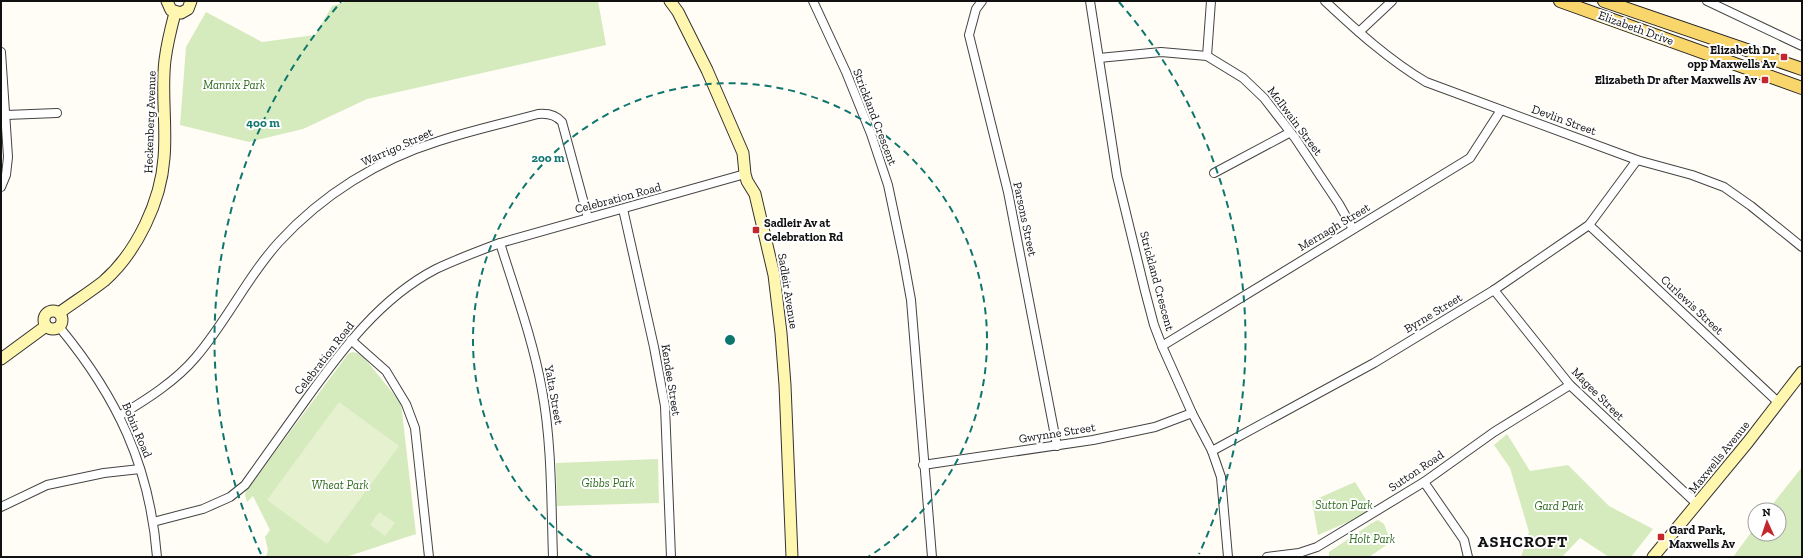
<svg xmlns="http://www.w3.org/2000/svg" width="1803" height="558" font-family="'Zilla Slab',serif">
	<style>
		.green { fill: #d5ebbd }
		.pitch { fill: #e6f2cf }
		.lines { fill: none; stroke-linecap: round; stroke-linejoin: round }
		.street-casing { stroke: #444; stroke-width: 10 }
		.secondary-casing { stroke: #333; stroke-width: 13 }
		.primary-casing { stroke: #222; stroke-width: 14 }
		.street { stroke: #fff; stroke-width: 8 }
		.secondary { stroke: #fff6b0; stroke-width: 11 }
		.primary { stroke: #f9d66b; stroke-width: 12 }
		.ring { fill: none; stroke: #0f766e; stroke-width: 2; stroke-dasharray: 7 5 }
		.poi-dot { fill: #c4262e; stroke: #fff; stroke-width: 1.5 }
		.labels { text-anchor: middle; stroke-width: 4; stroke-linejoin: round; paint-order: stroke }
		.street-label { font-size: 12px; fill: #111; stroke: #fff }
		.poi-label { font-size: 12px; font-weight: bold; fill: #111; stroke: #fff; text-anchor: end }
		.park-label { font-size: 12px; font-style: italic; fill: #2f6b1f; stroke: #fff }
		.district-label { font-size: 16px; font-weight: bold; letter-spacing: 1px; fill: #111; stroke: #fff }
		.centre { fill: #0f766e; stroke: #fff; stroke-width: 2 }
		.ring-label { font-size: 12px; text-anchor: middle; font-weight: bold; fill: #0f766e; stroke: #fff; stroke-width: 4; stroke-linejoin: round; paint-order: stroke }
	</style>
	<rect width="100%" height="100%" fill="#fffdf5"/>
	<g class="green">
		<polygon points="349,1 598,1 606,45 367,99 303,129 249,142 180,125 186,47 206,12 262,42 315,35 332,6"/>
		<polygon points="352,352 361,354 401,403 416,534 346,557 266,557 268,550 265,537 270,530 253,496 247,502 245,495 246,491 348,354"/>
		<polygon points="1507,434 1530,471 1568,465 1609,506 1653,529 1631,557 1609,557 1580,538 1562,557 1521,557 1529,532 1510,468 1494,445"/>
		<polygon points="658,459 659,503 557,506 556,463"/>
		<polygon points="1802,467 1802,557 1733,557 1755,527 1755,534 1779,534 1779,510 1768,510"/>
		<polygon points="1355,482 1373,511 1318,535 1312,501"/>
		<polygon points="1378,520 1384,524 1389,537 1388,544 1369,557 1329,557 1329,552 1372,523"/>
	</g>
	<g class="pitch">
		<polygon points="339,402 399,446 327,544 267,500"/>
		<polygon points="379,512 395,523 385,536 370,525"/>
	</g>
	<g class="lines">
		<defs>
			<g id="street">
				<polyline points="813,1 846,72 871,134 888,185 903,256 911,300 932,557"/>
				<polyline points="982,1 976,9 969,35 1008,192 1057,446"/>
				<polyline points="1090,1 1117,176 1145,291 1154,325 1162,346 1192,413 1212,451 1221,477 1228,557"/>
				<path d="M1325,1c32,30 64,59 101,81l211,78 55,15 32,12 27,19 51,41"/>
				<polyline points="1707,1 1802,46"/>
				<polyline points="1359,32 1392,1"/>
				<polyline points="1,52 8,157 6,175 1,187"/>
				<polyline points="1207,56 1211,1"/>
				<polyline points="1099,58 1161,52 1207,56 1243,78 1264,98 1295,138 1339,204 1353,229"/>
				<polyline points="6,115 57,113"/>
				<polyline points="1214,173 1289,133"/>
				<polyline points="623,209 654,347 665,406 671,557"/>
				<polyline points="1589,225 1779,403"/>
				<path d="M500,243c15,48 33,97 42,147 10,54 9,111 11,167"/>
				<polyline points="1494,290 1570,385 1697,504"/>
				<path d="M60,328c57,69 90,138 97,229"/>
				<polyline points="351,340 386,371 406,404 415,428 429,557"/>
				<polyline points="1162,346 1470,158 1501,110"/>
				<path d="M119,416c27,-16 57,-35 77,-59 31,-36 51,-80 83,-115 43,-47 99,-82 160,-101 33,-11 66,-18 99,-27 10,-1 18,1 24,8l26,96"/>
				<polyline points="1212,451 1374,363 1494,290 1589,225 1637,160"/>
				<polyline points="923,465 1093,440 1155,427 1192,413"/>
				<polyline points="1424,482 1464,540 1468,557"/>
				<polyline points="1,507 47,485 104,473 140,469"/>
				<path d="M153,522l50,-13 27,-12 15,-12c20,-28 40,-56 60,-84 36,-50 75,-103 131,-132 21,-10 43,-18 64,-26l245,-69"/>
				<polyline points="1267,557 1299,553 1317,547 1424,482 1494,432 1570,385"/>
			</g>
			<g id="secondary">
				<polyline points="167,1 171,10 181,13 188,9 191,1"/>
				<polyline points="670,1 678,12 707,70 743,153 745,174 747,181 755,194 774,275 781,333 785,385 792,557"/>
				<circle cx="53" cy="320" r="9"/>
				<path d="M59,313c15,-11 31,-21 45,-32 33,-29 57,-80 60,-123 3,-33 -3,-66 1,-98 2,-16 6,-32 10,-47"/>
				<polyline points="1,359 46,326"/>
				<polyline points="1653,557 1748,442 1802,372"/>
			</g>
			<g id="primary">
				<polyline points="1560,1 1802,88"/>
				<polyline points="1604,1 1802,69"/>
			</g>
		</defs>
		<use href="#street" class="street-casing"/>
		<use href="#secondary" class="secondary-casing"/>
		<use href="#primary" class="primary-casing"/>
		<use href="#street" class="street"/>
		<use href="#secondary" class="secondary"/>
		<use href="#primary" class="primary"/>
	</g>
	<g class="ring">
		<path d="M592 557A257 257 0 1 1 868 557"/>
		<path d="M261 554A515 515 0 0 1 341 2M1119 2A515 515 0 0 1 1199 554"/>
	</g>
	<g class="poi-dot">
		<rect x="1780" y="53" width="8" height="8" rx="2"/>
		<rect x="1761" y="76" width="8" height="8" rx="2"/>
		<rect x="752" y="226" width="8" height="8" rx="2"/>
		<rect x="1657" y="533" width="8" height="8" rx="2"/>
	</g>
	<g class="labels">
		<g class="street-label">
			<text transform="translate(1636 28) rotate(20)" y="4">Elizabeth Drive</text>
			<text transform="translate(875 117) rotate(69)" y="4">Strickland Crescent</text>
			<text transform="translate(1564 120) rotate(20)" y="4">Devlin Street</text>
			<text transform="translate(1295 121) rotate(53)" y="4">McIlwain Street</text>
			<text transform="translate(150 122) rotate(-88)" y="4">Heckenberg Avenue</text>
			<text transform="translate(397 147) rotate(-24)" y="4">Warrigo Street</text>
			<text transform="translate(618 198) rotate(-15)" y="4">Celebration Road</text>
			<text transform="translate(1025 219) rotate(78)" y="4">Parsons Street</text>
			<text transform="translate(1334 227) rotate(-31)" y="4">Mernagh Street</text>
			<text transform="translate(1157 281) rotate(75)" y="4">Strickland Crescent</text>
			<text transform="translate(788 291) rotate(81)" y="4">Sadleir Avenue</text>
			<text transform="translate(1692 305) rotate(43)" y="4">Curlewis Street</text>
			<text transform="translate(1433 313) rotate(-31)" y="4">Byrne Street</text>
			<text transform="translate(324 358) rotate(-52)" y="4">Celebration Road</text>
			<text transform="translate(671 380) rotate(81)" y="4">Kendee Street</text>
			<text transform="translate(1598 394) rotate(45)" y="4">Magee Street</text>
			<text transform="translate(554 395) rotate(80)" y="4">Yalta Street</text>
			<text transform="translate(137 430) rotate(67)" y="4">Bobin Road</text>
			<text transform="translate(1057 433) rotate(-9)" y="4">Gwynne Street</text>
			<text transform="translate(1719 457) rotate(-51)" y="4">Maxwells Avenue</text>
			<text transform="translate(1416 471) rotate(-34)" y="4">Sutton Road</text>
		</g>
		<g class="poi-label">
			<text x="1776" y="54">Elizabeth Dr<tspan x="1776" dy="14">opp Maxwells Av</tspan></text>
			<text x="1757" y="84">Elizabeth Dr after Maxwells Av</text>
			<text x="764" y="227" text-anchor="start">Sadleir Av at<tspan x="764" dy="14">Celebration Rd</tspan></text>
			<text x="1669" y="534" text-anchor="start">Gard Park,<tspan x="1669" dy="14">Maxwells Av</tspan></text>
		</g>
		<g class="park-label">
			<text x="234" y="89">Mannix Park</text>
			<text x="608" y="487">Gibbs Park</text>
			<text x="340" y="489">Wheat Park</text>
			<text x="1344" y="509">Sutton Park</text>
			<text x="1559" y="510">Gard Park</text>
			<text x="1372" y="543">Holt Park</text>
		</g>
		<g class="district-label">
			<text x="1523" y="547">ASHCROFT</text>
		</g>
	</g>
	<circle cx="730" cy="340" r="6" class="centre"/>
	<g class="ring-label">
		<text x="263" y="127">400 m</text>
		<text x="548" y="162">200 m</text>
	</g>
	<rect width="1803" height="558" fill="none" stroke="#111111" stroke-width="4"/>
	<g transform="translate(1767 522) rotate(357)"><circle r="19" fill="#ffffff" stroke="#a0a0a0"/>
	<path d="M0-3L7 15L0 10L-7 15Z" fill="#c4262e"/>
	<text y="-6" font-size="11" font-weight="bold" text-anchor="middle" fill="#111111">N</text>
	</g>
</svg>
